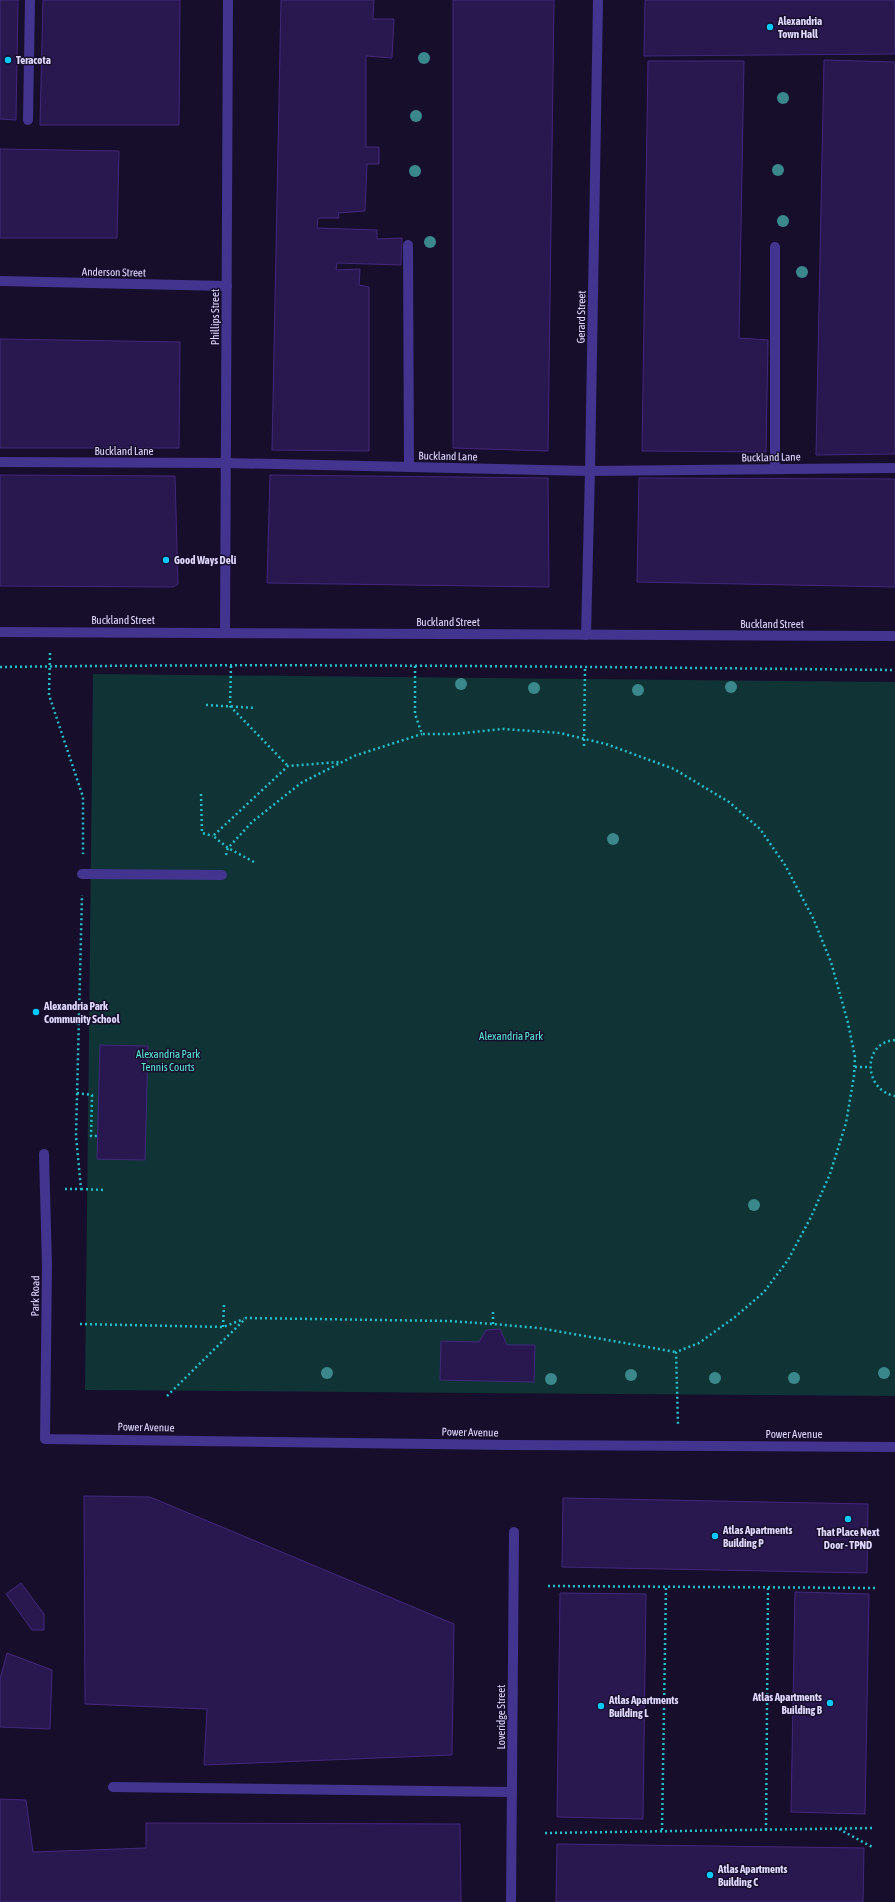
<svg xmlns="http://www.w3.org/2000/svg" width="895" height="1902" font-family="'Asap Condensed',sans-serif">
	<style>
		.green { fill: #103336 }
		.building { fill: #29184f; stroke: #42287d }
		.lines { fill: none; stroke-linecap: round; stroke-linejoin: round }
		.path { stroke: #23c0c9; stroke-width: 2.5; stroke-dasharray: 2 3; stroke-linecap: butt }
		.lane { stroke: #42348f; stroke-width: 10 }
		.street { stroke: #42348f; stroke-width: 10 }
		.tree { fill: #3a888b }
		.poi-dot { fill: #05c9ff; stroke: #170e2c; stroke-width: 1.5 }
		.labels { text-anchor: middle; stroke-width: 3; stroke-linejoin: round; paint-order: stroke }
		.poi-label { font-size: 11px; font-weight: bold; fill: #e1d9ff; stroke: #170e2c; text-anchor: start }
		.street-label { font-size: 11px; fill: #e1d9ff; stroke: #170e2c }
		.park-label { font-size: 11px; fill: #57ecd8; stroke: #170e2c }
	</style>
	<rect width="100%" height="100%" fill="#170e2c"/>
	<polygon class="green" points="93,674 895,682 895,1396 85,1390"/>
	<g class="building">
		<polygon points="0,0 18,0 16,120 0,119"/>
		<polygon points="43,0 180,0 179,125 40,125"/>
		<polygon points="281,0 374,0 373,19 394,19 392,58 366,56 366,147 379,147 379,164 367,164 365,211 338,213 339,218 318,218 317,228 377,230 377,239 402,238 401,265 337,263 336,270 360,269 359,285 369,287 369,451 272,450"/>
		<polygon points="453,0 554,0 548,451 453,448"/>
		<polygon points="645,0 895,0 895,54 644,56"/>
		<polygon points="824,60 895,62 895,454 816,455"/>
		<polygon points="648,61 744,61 739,338 768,340 766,452 642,451"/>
		<polygon points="0,149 119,151 117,238 0,238"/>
		<polygon points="0,339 180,342 179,448 0,448"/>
		<polygon points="0,475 175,476 178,584 173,587 0,586"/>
		<polygon points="270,475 548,478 549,587 267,583"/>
		<polygon points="639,478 895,479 895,587 637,582"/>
		<polygon points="100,1045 148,1046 145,1160 97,1159"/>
		<polygon points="500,1329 507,1345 535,1345 534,1382 440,1380 441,1341 479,1342 486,1330"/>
		<polygon points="84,1496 150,1497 454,1624 452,1755 204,1765 207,1709 85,1704"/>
		<polygon points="563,1498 868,1504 867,1573 562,1567"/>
		<polygon points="21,1583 44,1614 44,1630 32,1630 6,1594"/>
		<polygon points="795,1592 869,1594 865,1814 791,1812"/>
		<polygon points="560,1593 646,1594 643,1819 557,1817"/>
		<polygon points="7,1653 52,1670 50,1729 0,1727 0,1679"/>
		<polygon points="0,1799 26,1800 33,1852 146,1848 146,1823 460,1824 461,1902 0,1902"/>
		<polygon points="557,1844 864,1848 863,1902 556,1902"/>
	</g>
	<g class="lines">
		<g class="path">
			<polyline points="50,653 49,695 83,797 83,854"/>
			<polyline points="231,666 230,706 288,766"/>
			<polyline points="415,666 415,714 422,734 454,734 503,729 560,733 606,744 674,769 729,802 760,829 785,865 813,918 831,962 848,1023 855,1057 854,1076 846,1123 830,1174 811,1217 788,1260 764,1292 735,1317 699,1343 676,1352 678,1425"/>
			<path d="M0,667c298,-4 597,0 895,3"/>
			<polyline points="206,705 256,708"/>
			<polyline points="584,746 585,667"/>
			<polyline points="201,794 202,833 213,836"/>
			<polyline points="226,855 228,848 252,822 301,783 354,756 422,734"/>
			<polyline points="254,862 228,848 213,836 288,766 339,762"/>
			<path d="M895,1040c-33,2 -32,50 0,56"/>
			<polyline points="855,1067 870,1067"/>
			<polyline points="77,1093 92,1095 91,1136 98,1136"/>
			<polyline points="65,1189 81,1189 76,1136 82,895"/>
			<polyline points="81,1189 105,1190"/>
			<polyline points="80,1324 223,1327 244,1319"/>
			<polyline points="493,1324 493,1312"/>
			<polyline points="223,1327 224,1305"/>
			<polyline points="167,1396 246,1318 449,1321 493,1324 539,1328 676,1352"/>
			<polyline points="548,1586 877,1588"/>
			<polyline points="839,1829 874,1848"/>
			<polyline points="662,1830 666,1587"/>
			<polyline points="766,1830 768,1587"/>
			<polyline points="545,1833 875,1828"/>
		</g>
		<g class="lane">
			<polyline points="28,120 30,0"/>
			<polyline points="408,245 409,467"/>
			<polyline points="0,462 226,463 590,471 895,468"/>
			<polyline points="775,468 775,247"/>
			<polyline points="82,874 222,875"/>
			<polyline points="113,1787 512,1792"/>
		</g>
		<g class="street">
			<polyline points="0,281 227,286"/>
			<polyline points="0,632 895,636"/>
			<polyline points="225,633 228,0"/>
			<polyline points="586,635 590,471 598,0"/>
			<polyline points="44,1154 47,1266 45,1439 514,1445 895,1447"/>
			<polyline points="511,1902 514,1532"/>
		</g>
	</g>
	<g class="tree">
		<circle cx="424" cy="58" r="6"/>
		<circle cx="783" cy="98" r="6"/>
		<circle cx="416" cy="116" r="6"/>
		<circle cx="778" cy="170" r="6"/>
		<circle cx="415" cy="171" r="6"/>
		<circle cx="783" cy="221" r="6"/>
		<circle cx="430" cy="242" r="6"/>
		<circle cx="802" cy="272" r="6"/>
		<circle cx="461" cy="684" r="6"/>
		<circle cx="731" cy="687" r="6"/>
		<circle cx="534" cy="688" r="6"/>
		<circle cx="638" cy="690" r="6"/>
		<circle cx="613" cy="839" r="6"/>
		<circle cx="754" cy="1205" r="6"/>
		<circle cx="327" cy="1373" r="6"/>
		<circle cx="884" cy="1373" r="6"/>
		<circle cx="631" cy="1375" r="6"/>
		<circle cx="715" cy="1378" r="6"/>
		<circle cx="794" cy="1378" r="6"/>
		<circle cx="551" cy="1379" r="6"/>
	</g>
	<g class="poi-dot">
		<circle cx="770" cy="27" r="4"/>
		<circle cx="8" cy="60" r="4"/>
		<circle cx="166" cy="560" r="4"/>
		<circle cx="36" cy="1012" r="4"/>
		<circle cx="848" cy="1519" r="4"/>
		<circle cx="715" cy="1536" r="4"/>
		<circle cx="830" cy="1703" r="4"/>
		<circle cx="601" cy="1706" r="4"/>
		<circle cx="710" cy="1875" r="4"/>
	</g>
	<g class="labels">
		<g class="poi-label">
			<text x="778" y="25">Alexandria<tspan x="778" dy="13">Town Hall</tspan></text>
			<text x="16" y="64">Teracota</text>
			<text x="174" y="564">Good Ways Deli</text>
			<text x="44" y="1010">Alexandria Park<tspan x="44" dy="13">Community School</tspan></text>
			<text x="723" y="1534">Atlas Apartments<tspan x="723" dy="13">Building P</tspan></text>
			<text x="848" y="1536" text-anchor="middle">That Place Next<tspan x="848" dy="13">Door - TPND</tspan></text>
			<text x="822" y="1701" text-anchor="end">Atlas Apartments<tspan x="822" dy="13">Building B</tspan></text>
			<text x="609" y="1704">Atlas Apartments<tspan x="609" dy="13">Building L</tspan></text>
			<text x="718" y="1873">Atlas Apartments<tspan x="718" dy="13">Building C</tspan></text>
		</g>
		<g class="street-label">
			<text transform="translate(114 272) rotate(1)" y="4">Anderson Street</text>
			<text transform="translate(215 317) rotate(-90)" y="4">Phillips Street</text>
			<text transform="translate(581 317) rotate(-89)" y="4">Gerard Street</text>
			<text x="124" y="455">Buckland Lane</text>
			<text transform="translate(448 456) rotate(1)" y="4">Buckland Lane</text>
			<text transform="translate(771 457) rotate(-1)" y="4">Buckland Lane</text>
			<text x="123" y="624">Buckland Street</text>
			<text x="448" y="626">Buckland Street</text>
			<text x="772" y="628">Buckland Street</text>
			<text transform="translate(35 1296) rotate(-89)" y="4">Park Road</text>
			<text transform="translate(146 1427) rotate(1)" y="4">Power Avenue</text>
			<text transform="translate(470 1432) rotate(1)" y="4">Power Avenue</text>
			<text x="794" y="1438">Power Avenue</text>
			<text transform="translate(501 1717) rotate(-90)" y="4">Loveridge Street</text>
		</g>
		<g class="park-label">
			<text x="511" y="1040">Alexandria Park</text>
			<text x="168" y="1058">Alexandria Park<tspan x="168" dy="13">Tennis Courts</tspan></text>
		</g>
	</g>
</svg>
